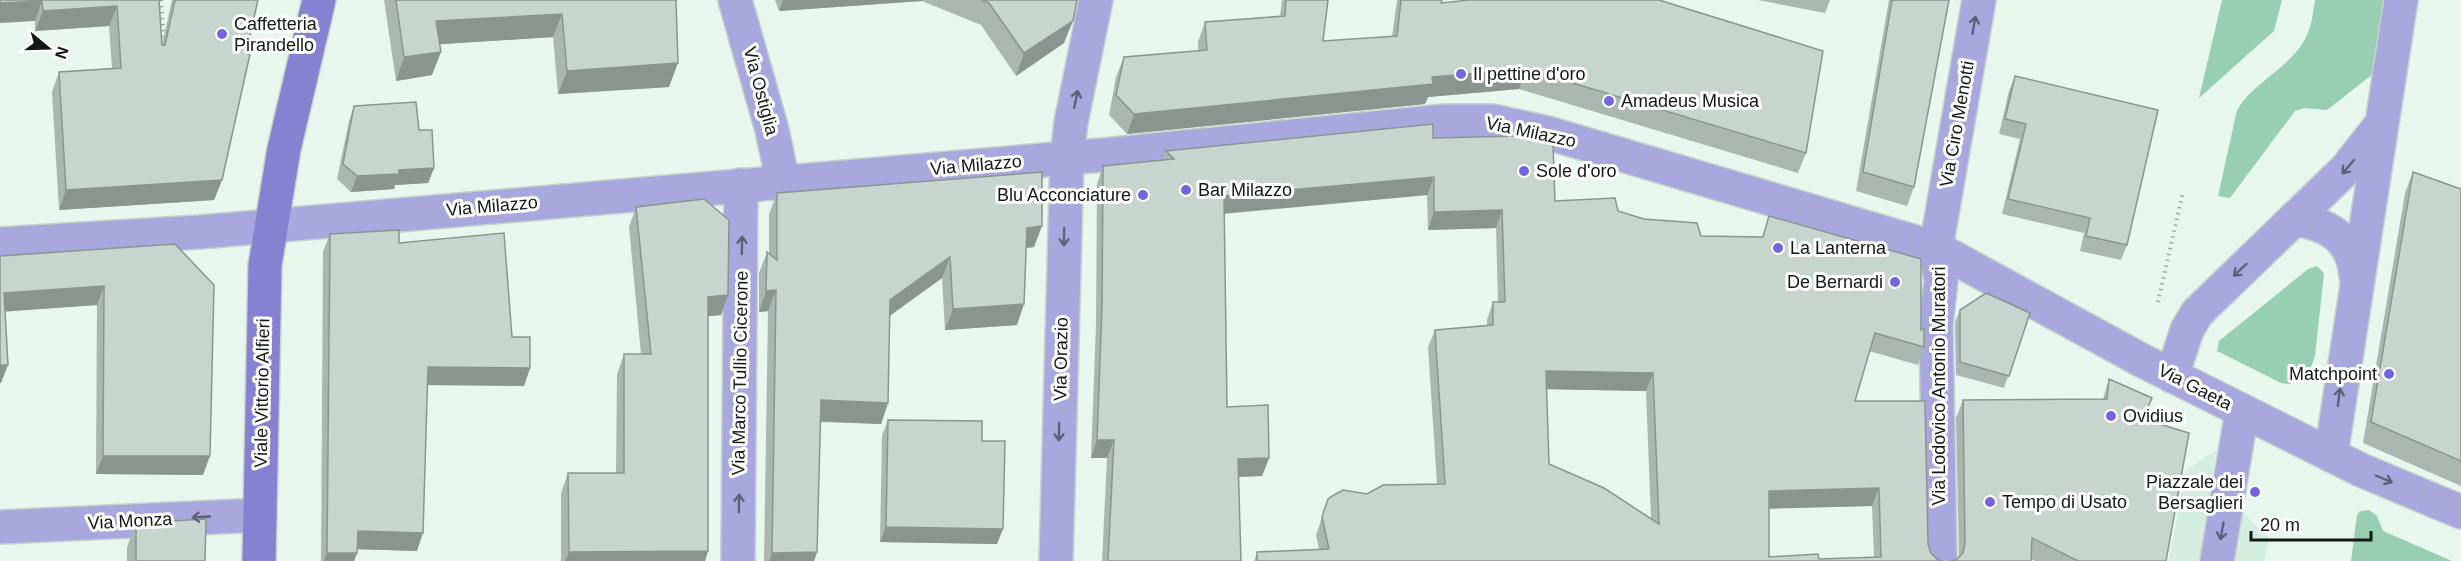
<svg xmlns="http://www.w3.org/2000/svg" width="2461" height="561" font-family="Arial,sans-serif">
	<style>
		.built { fill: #d5ede0 }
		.green { fill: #98cfb3 }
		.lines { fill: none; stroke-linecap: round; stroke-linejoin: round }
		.minor-casing { stroke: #c5d3cb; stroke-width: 36 }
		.secondary-casing { stroke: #c5d3cb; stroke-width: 36 }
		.path { stroke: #9faba5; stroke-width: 4; stroke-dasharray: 1.5 4.5; stroke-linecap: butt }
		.minor { stroke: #a8a8de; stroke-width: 33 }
		.secondary { stroke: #8682d1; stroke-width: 33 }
		.wall { fill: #aab7b0; fill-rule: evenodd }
		.shaded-wall { fill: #8b9590 }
		.building { fill: #c6d5cd; stroke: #8b9590; stroke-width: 1.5; fill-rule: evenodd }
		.oneway { stroke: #5e607a }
		.poi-dot { fill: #7365df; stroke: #fff; stroke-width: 2 }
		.labels { text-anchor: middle; stroke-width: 6; stroke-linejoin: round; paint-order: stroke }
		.poi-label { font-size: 18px; fill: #131816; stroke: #fff; text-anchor: start }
		.street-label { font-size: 18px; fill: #131816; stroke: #fff }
	</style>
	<rect width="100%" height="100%" fill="#e7f7ee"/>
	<polygon class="built" points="2216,450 2212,480 2269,539 2265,561 2169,561 2185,471"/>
	<g class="green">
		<polygon points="2222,0 2282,0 2274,31 2199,98"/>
		<path d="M2315,0h70l-12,74 -46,36 -22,-2 -10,3 -65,87 -12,-2 19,-86c17,-29 54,-42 69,-73 6,-11 7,-25 9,-37z"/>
		<polygon points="2317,266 2324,273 2315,356 2310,370 2301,380 2289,384 2281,383 2217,351 2219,341 2308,269"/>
		<polygon points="2369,510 2377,516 2383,531 2452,561 2351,561 2357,515 2360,511"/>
	</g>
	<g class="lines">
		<defs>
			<g id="minor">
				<polyline points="735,0 772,130 783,182"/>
				<path d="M2295,219c35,6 58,20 61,57"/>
				<polyline points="0,244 200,232 1114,154 1445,121 1493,121 1548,133 1936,248 2143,361 2361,470 2461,512"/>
				<polyline points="2172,376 2187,330 2197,313 2346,169 2379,127"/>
				<polyline points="2331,455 2401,0"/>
				<polyline points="0,527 260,515"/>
				<polyline points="738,561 741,185"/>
				<polyline points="1056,561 1067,157 1071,122 1096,0"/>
				<polyline points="1940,561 1936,324 1941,281 1936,248 1979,0"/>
				<polyline points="2217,561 2242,411"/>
			</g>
			<polyline id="secondary" points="259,561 265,265 284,149 319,0"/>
		</defs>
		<use href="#minor" class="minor-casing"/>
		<use href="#secondary" class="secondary-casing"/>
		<g class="path">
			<polyline points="161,0 164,41"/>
			<polyline points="2158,302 2183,192"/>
		</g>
		<use href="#minor" class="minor"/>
		<use href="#secondary" class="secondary"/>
	</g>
	<g class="wall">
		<polygon points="0,0 159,0 162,45 172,0 258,0 246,53 222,180 214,200 59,210 52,92 59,72 112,68 109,26 35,31 35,21"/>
		<polygon points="384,0 676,0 669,87 558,94 553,37 440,44 432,75 396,81"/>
		<polygon points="775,0 1077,0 1064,43 1016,76 981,25 922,1 779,11"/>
		<polygon points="1282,0 1328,0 1323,41 1392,37 1397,0 1442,0 1441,3 1806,153 1798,173 1519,89 1428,97 1425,104 1127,134 1109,115 1116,77 1124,57 1198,51 1198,42 1205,22 1280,16"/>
		<polygon points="1758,0 1830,0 1825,13"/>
		<polygon points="1889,0 1949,0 1914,187 1907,206 1856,191"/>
		<polygon points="2015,76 2127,245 2121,260 2080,251 2084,233 2002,214 2020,139 1999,134 2009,91"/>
		<polygon points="354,106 419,130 434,168 428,183 395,185 394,189 351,192 337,179 349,121"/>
		<path d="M1433,138l122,63 63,10 83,25 61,1 7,-21 152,114 3,17 -6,18 -49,-14 -14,50 73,143 3,9 7,7 5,1h-689l3,-9 62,-3 -3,-14 12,-36 109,-15 -9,-137 7,-17 52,-5v-5l6,-18h5l-2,-74 -68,2 -1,-35 -203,19 3,193 42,51 -7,18 -23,1 2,84h-139l5,-103h-16l5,-134 1,-140 6,-18 59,-6 4,-9zM1546,389l100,2 5,128 -102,-55zM1872,506l2,51 -55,2 -50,-2v-49z"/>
		<polygon points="2413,172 2461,189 2461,486 2363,443 2405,193"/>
		<polygon points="777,193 1034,247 1026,248 1017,325 945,330 942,278 890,316 888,403 881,424 820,422 817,552 814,561 764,561 768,311 759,312 759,273 767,252 769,254 769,214"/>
		<polygon points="636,207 728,295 721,315 708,316 708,551 705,561 561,561 561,493 568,473 616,473 617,374 624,354 641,354 629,227"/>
		<polygon points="330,234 399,243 512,337 530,368 524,386 427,385 417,551 358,549 357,553 354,561 321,561 323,252"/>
		<polygon points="175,244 203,475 96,474 97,305 5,311 1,383 0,383 0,256"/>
		<polygon points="1960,310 2030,313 2004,388 1956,375 1955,322"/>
		<polygon points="2109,379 2144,419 2166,561 2035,561 2031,559 1956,560 1959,557 1956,418 1963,400 2103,399"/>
		<polygon points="888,420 982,441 997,544 880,542 882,435"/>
		<polygon points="136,523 205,561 127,561 127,547"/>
	</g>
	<g class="shaded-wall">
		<polygon points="783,0 923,0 922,1 779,11"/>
		<polygon points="42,1 35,21 0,23 0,3"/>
		<polygon points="117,6 109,26 35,31 43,11"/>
		<polygon points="562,14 553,37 428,45 436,21"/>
		<polygon points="1073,21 1064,43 1016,76 1024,53"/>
		<polygon points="441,52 432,75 396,81 404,57"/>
		<polygon points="678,63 669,87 558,94 567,71"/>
		<polygon points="1526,69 1519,89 1428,97 1425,104 1127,134 1134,114 1432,77"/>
		<polygon points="434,168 428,183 395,185 394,189 351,192 357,176 399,170"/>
		<polygon points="1434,177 1427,195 1217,214 1224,196"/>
		<polygon points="222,180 214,200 59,210 66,190"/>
		<polygon points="1502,210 1496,228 1428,230 1434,212"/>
		<polygon points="1042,226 1034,247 1019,249 1027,228"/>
		<polygon points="950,257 942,278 882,321 890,300"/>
		<polygon points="104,286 97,305 0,312 4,293"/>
		<polygon points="776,290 768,311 759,312 766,291"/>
		<polygon points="728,295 721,315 701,317 708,297"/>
		<polygon points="1024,304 1017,325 945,330 953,309"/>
		<polygon points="0,365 8,365 1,383 0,383"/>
		<polygon points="428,367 530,368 524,386 421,385"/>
		<polygon points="1546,371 1653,373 1646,391 1539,389"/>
		<polygon points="821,400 888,403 881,424 813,421"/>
		<polygon points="1097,440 1114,440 1107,458 1091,458"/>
		<polygon points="103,456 210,456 203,475 96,474"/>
		<polygon points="1269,458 1262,476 1232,477 1238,459"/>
		<polygon points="1879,488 1872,506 1762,509 1769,491"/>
		<polygon points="886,527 1003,529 997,544 880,542"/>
		<polygon points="358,531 423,533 417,551 351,549"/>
		<polygon points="708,551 705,561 565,561 569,552"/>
		<polygon points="817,552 814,561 769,561 772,553"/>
		<polygon points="327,553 357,553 354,561 324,561"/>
	</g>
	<g class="building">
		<polygon points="0,0 159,0 162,45 165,45 175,0 258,0 246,53 250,54 222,180 66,190 59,72 121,68 117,6 43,11 42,1 0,3"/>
		<polygon points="396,0 676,0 678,63 567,71 562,14 436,21 441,52 404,57"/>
		<polygon points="982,0 1077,0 1073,21 1024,53 989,3"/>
		<polygon points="1286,0 1328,0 1323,41 1397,36 1401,0 1442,0 1441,3 1469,0 1659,0 1823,51 1806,153 1526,69 1432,77 1433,84 1134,114 1116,95 1124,57 1207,50 1205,22 1285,16"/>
		<polygon points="1892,0 1949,0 1914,187 1863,172"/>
		<polygon points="2015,76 2158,110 2127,245 2086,236 2090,218 2008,199 2026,124 2005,119"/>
		<polygon points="416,102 419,130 432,130 434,168 399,170 399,174 357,176 343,164 354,106"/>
		<path d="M1433,124v14l86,-2 34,9 2,56 60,-3 3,13 26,8 53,4 4,13 62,1 6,-21 152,43v71l3,-2v19l-49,-14 -20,68h70l3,143 3,9 7,7 5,1h-686v-9l72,-3 -7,-32 6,-18 6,-4 9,-5 24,4 16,-9 62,-1 -10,-154 58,-5v-23h12l-3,-92 -68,2v-35l-210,19 3,211 41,-2 1,53 -31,1 3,102h-133l6,-121h-17l5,-134 1,-140 71,-7 -8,-8zM1546,371l107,2 6,151 -55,-36 -55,-24zM1879,488l2,69 -62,2 -1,-5 -49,3v-66z"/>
		<polygon points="1042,172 1042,226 1027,228 1024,304 953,309 950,257 890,300 888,403 821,400 817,552 772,553 776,290 766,291 767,252 777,260 777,193"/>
		<polygon points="2413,172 2461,189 2461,461 2371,422"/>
		<polygon points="704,199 729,220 728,295 708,297 708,551 569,552 568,473 624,473 624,354 651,354 636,207"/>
		<polygon points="399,230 399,243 504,233 512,337 530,337 530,368 428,367 423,533 358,531 357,553 327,553 330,234"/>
		<polygon points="175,244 214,285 210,456 103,456 104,286 4,293 8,365 0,365 0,256"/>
		<polygon points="1986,293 2030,313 2009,376 1960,362 1960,310"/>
		<polygon points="2109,379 2152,398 2143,419 2189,433 2166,561 2078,561 2032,538 2031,561 1950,561 1956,560 1963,553 1965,543 1963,400 2107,399"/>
		<polygon points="888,420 982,421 982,441 1005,441 1003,529 886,527"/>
		<polygon points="206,519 205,561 136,561 136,523"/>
	</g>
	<defs><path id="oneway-shaft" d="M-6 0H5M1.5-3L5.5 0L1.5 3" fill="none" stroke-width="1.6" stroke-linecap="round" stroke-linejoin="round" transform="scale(1.5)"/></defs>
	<g class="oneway">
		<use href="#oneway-shaft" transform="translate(1974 25) rotate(-80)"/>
		<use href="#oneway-shaft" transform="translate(1076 99) rotate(-78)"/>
		<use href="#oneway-shaft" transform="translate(2348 167) rotate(131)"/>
		<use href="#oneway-shaft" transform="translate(1064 237) rotate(91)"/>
		<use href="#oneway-shaft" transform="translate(742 245) rotate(-89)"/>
		<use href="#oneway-shaft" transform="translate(2240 270) rotate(137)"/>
		<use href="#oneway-shaft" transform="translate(2339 397) rotate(-82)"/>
		<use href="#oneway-shaft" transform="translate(1059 432) rotate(91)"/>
		<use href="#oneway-shaft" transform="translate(2384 479) rotate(23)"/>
		<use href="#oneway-shaft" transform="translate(739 503) rotate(-89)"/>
		<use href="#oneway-shaft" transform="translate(201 517) rotate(177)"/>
		<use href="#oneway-shaft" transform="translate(2222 531) rotate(100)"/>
	</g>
	<g class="poi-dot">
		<circle cx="222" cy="34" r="6"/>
		<circle cx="1461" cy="74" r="6"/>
		<circle cx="1609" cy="101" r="6"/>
		<circle cx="1524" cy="171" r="6"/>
		<circle cx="1186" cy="190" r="6"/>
		<circle cx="1143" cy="195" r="6"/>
		<circle cx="1778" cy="248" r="6"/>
		<circle cx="1895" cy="282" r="6"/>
		<circle cx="2389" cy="374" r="6"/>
		<circle cx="2111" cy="416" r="6"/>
		<circle cx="2255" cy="492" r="6"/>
		<circle cx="1990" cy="502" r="6"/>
	</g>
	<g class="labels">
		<g class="poi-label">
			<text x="234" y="30">Caffetteria<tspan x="234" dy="21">Pirandello</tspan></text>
			<text x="1473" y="80">Il pettine d'oro</text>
			<text x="1621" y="107">Amadeus Musica</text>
			<text x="1536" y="177">Sole d'oro</text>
			<text x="1198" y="196">Bar Milazzo</text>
			<text x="1131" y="201" text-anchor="end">Blu Acconciature</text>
			<text x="1790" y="254">La Lanterna</text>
			<text x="1883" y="288" text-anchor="end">De Bernardi</text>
			<text x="2377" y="380" text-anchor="end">Matchpoint</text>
			<text x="2123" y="422">Ovidius</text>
			<text x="2243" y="488" text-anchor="end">Piazzale dei<tspan x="2243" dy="21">Bersaglieri</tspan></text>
			<text x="2002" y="508">Tempo di Usato</text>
		</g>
		<g class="street-label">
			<text transform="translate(761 91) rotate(75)" y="6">Via Ostiglia</text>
			<text transform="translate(1957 124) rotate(-80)" y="6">Via Ciro Menotti</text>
			<text transform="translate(1531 132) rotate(12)" y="6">Via Milazzo</text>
			<text transform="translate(976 165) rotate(-5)" y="6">Via Milazzo</text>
			<text transform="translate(492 206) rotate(-5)" y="6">Via Milazzo</text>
			<text transform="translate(1061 359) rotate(-89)" y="6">Via Orazio</text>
			<text transform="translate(740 373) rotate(-89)" y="6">Via Marco Tullio Cicerone</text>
			<text transform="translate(1939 386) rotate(-90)" y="6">Via Lodovico Antonio Muratori</text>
			<text transform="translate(2195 387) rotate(27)" y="6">Via Gaeta</text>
			<text transform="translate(262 393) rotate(-89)" y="6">Viale Vittorio Alfieri</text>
			<text transform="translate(130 521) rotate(-3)" y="6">Via Monza</text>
		</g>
	</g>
	<g transform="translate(48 48) rotate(109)" stroke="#ffffff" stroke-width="4.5" paint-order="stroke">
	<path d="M0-4.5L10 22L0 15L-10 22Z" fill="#131816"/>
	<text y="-9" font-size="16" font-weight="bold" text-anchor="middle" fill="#131816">N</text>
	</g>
	<path d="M2251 531v9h120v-9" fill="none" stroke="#131816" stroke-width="3"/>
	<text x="2260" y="531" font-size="18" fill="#131816" stroke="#ffffff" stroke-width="4.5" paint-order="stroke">20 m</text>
</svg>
